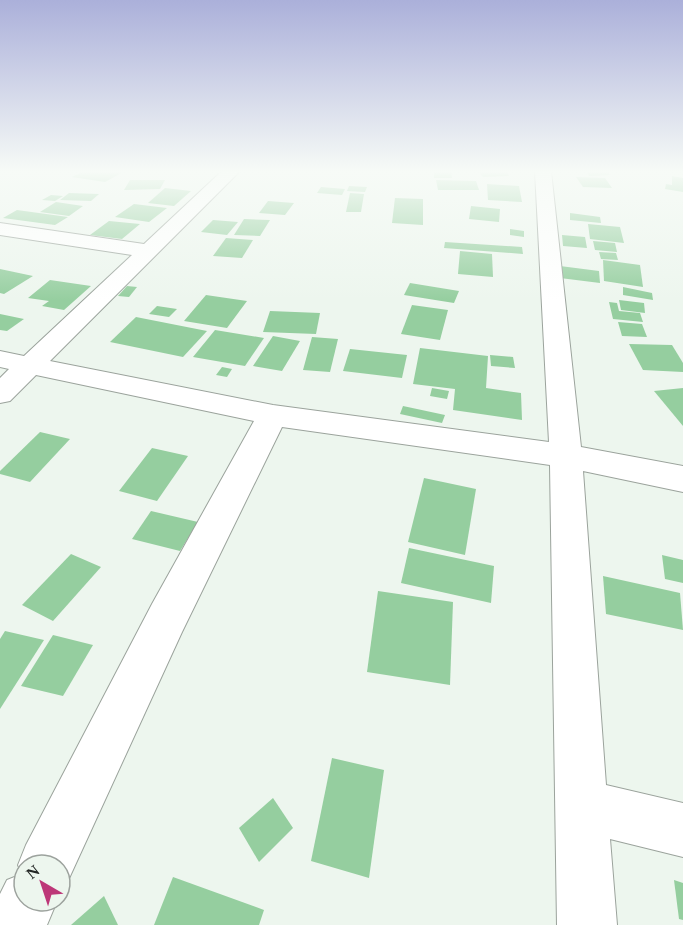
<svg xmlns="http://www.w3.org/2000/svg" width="683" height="925" font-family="Georgia,serif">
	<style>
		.building { fill: #95ce9f }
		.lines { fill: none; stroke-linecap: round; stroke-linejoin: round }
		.street-casing { stroke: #9ba39c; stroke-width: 2 }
		.street { fill: #fff; fill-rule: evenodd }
	</style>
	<rect width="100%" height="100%" fill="#edf6ee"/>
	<g class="building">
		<polygon points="84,171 115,171 123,172 105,182 72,177"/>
		<polygon points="434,171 451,171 452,178 434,178"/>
		<polygon points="478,171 506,171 509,176 483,177"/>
		<polygon points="586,171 607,171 610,175 589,176"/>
		<polygon points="672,176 683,178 683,192 665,189 666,184 672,185"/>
		<polygon points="576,177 605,178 612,188 583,187"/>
		<polygon points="130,180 165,180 160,189 124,190"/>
		<polygon points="436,180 476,181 479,190 438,190"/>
		<polygon points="487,184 519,186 522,202 488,200"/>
		<polygon points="349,186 367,187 365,192 347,191"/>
		<polygon points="321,187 345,189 342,195 317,193"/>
		<polygon points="165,188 191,191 174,206 148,203"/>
		<polygon points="69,193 99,194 91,201 60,200"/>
		<polygon points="350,193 364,194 361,212 346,212"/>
		<polygon points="51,195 63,196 55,201 42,200"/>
		<polygon points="395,198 423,199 423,225 392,223"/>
		<polygon points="268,201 294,203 285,215 259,213"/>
		<polygon points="56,202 83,206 69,216 40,212"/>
		<polygon points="134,204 167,208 149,222 115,217"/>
		<polygon points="471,206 500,209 499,222 469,219"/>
		<polygon points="17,210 68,217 55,225 3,218"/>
		<polygon points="570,213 600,217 601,223 570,220"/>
		<polygon points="244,219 270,220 260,236 234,235"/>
		<polygon points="213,220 238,222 227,235 201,232"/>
		<polygon points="109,221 140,224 122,239 90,235"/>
		<polygon points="588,224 620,227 624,243 590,239"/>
		<polygon points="510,229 524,231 524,237 510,235"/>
		<polygon points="562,235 585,237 587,248 563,246"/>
		<polygon points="226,238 253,240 242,258 213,256"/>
		<polygon points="593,241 615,243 617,252 595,250"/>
		<polygon points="445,242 522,247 523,254 444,248"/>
		<polygon points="460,251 492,254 493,277 458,274"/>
		<polygon points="599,252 616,253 618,260 601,259"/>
		<polygon points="603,260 640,265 643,287 604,281"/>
		<polygon points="560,266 599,271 600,283 560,278"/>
		<polygon points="0,269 33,276 4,294 0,293"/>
		<polygon points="50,280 91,286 64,310 42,306 49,301 28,298"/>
		<polygon points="410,283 459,291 454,303 404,295"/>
		<polygon points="127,286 137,287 129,297 118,296"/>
		<polygon points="623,287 652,293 653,300 623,295"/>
		<polygon points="206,295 247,301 227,328 184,321"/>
		<polygon points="619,300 644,303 645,313 621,310"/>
		<polygon points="609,302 617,303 619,311 640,313 643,322 613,319"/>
		<polygon points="412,305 448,310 440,340 401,334"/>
		<polygon points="157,306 177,309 169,317 149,314"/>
		<polygon points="270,311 320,313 316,334 263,332"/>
		<polygon points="0,314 24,319 7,331 0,330"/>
		<polygon points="136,317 207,331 183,357 110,342"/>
		<polygon points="618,322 642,324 647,337 622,336"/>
		<polygon points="215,330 264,338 245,366 193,357"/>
		<polygon points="273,336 300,341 282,371 253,366"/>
		<polygon points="312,337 338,339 330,372 303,370"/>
		<polygon points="629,344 672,345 683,363 683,372 643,370"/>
		<polygon points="420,348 488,356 486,388 521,393 522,420 453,410 455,389 413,384"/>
		<polygon points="350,349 407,355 402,378 343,371"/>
		<polygon points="490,355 513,357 515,368 491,366"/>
		<polygon points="222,367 232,369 227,377 216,375"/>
		<polygon points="432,388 449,391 447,399 430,396"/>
		<polygon points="683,388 683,426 654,391"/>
		<polygon points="403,406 445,415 442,423 400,414"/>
		<polygon points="40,432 70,439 30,482 0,474 0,471"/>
		<polygon points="152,448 188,456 157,501 119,491"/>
		<polygon points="424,478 476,489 465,555 408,542"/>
		<polygon points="151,511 198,522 180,551 132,539"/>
		<polygon points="409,548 494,566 491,603 401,583"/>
		<polygon points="71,554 101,567 53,621 22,605"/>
		<polygon points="662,555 683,560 683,583 665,579"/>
		<polygon points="603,576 680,593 683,630 606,614"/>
		<polygon points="378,591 453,602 450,685 367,672"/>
		<polygon points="5,631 44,640 0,709 0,639"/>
		<polygon points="53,635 93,645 63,696 21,686"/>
		<polygon points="332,758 384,770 369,878 311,861"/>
		<polygon points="273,798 293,828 259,862 239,828"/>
		<polygon points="173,877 264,910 259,925 154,925"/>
		<polygon points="674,880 683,883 683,920 679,919"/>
		<polygon points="104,896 118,925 71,925"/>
	</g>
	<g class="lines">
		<defs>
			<polygon id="street" points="222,171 240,171 50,361 273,405 549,442 535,171 551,171 581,447 683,466 683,492 583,471 606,785 683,803 683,857 610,839 617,925 557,925 550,465 282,427 182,632 66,885 60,887 60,865 24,865 24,901 57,901 47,925 0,925 0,894 7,880 22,874 18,865 26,845 152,604 254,421 36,375 10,401 0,403 0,378 9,369 0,367 0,351 24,356 132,255 0,235 0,223 144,244"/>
		</defs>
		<use href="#street" class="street-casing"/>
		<use href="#street" class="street"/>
	</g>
	<linearGradient id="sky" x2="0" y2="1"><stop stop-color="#abb0da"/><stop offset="0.57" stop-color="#f7fbf7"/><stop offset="1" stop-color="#f7fbf7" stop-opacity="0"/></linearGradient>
	<rect width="683" height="301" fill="url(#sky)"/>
	<g transform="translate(42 883) rotate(321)"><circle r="28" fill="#edf6ee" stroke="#9ca29d" stroke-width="1.5"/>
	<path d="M0-4.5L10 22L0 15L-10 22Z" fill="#bd3778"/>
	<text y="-9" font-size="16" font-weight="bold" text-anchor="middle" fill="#222523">N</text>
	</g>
</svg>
